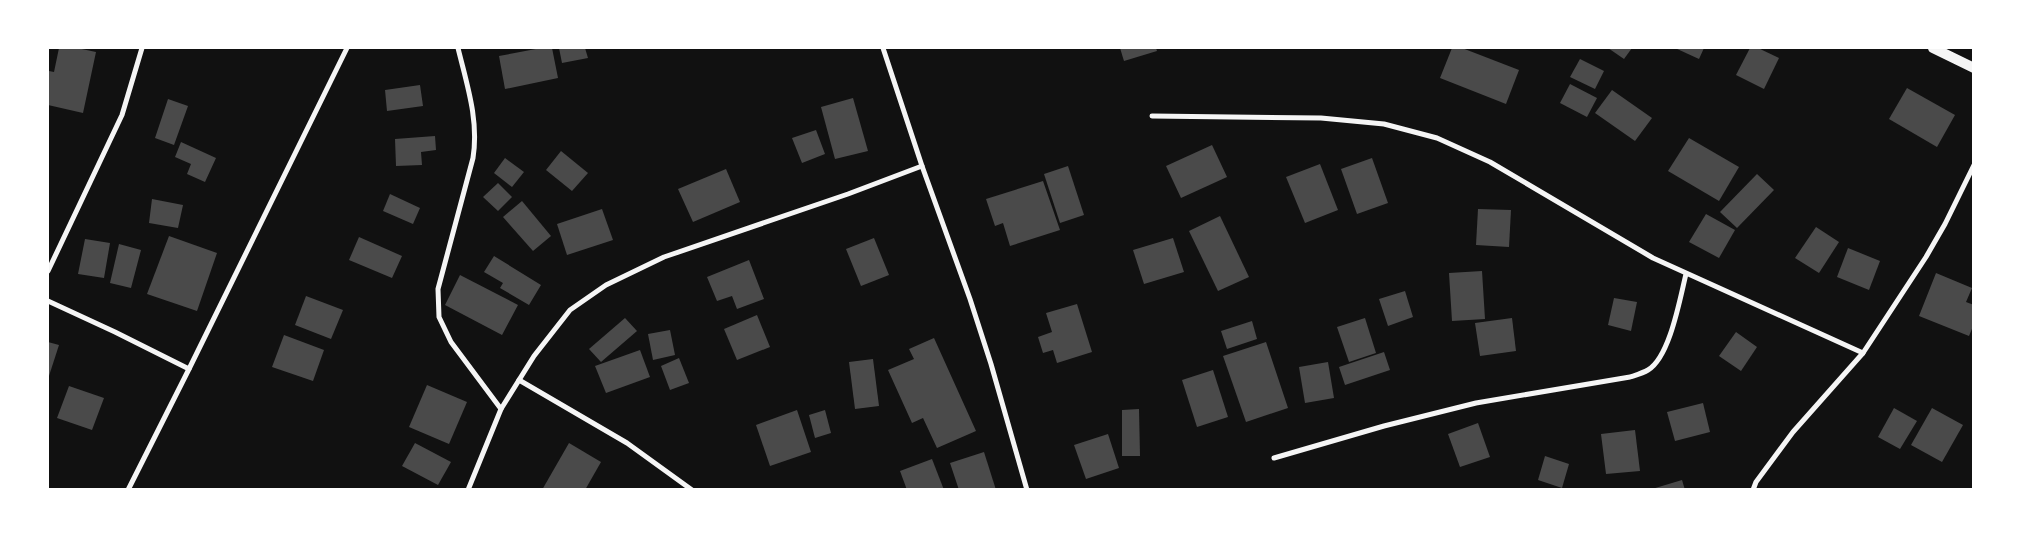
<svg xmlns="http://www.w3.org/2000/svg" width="2021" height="537" font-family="Overpass,sans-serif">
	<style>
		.building { fill: #4a4a4a }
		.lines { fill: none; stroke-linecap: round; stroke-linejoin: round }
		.minor { stroke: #f5f5f5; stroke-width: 5 }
		.secondary { stroke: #f5f5f5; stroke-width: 10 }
	</style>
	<rect width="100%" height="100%" fill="#111"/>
	<g class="building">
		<polygon points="59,48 77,48 96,52 83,113 48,105 48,77 49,71 54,72"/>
		<polygon points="541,48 552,48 558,78 505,89 499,56"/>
		<polygon points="559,48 585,48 588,58 562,63"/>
		<polygon points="1120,48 1156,48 1157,51 1124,61"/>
		<polygon points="1452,48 1462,48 1519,70 1506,104 1440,78"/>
		<polygon points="1608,48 1632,48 1624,59"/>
		<polygon points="1675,48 1704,48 1699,59"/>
		<polygon points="1750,48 1758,48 1779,58 1764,89 1736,75"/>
		<polygon points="1580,59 1604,71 1595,89 1570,77"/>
		<polygon points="1570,84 1597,98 1587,117 1560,103"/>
		<polygon points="420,85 423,106 387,111 385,90"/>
		<polygon points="1907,88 1955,115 1937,147 1889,119"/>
		<polygon points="1612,90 1652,118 1635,141 1595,113"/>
		<polygon points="853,98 868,151 835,159 821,107"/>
		<polygon points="168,99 188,106 174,145 155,138"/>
		<polygon points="816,130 825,154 802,163 792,138"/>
		<polygon points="435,136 436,150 421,152 422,165 396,166 395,139"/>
		<polygon points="1689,138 1739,167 1719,201 1668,171"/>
		<polygon points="181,142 216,158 205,182 187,174 191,164 175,157"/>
		<polygon points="1212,145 1227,177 1181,198 1166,166"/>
		<polygon points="561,151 588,173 572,191 546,170"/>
		<polygon points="505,158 524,172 512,187 494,173"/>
		<polygon points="1372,158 1388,203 1357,214 1341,169"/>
		<polygon points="1320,164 1338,210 1305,223 1286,177"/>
		<polygon points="1068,166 1084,215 1060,223 1044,174"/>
		<polygon points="726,169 740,202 693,222 678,189"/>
		<polygon points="1757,174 1774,190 1737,228 1720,212"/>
		<polygon points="1043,181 1060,230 1010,246 1003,223 995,226 986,199"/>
		<polygon points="498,183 512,197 498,211 483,197"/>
		<polygon points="390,194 420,208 413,224 383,211"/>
		<polygon points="152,199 183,205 178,228 149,223"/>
		<polygon points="522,201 551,236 533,251 503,217"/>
		<polygon points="602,209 613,240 567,255 557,224"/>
		<polygon points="1478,209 1511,210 1509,247 1476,245"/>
		<polygon points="1706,214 1735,230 1719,258 1689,242"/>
		<polygon points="1220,216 1249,277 1218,291 1189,231"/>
		<polygon points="1816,227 1839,242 1819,273 1795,258"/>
		<polygon points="169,236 217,253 197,311 147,294"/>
		<polygon points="359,237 402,256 392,278 349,260"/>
		<polygon points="874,238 889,275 861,286 846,249"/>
		<polygon points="1173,238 1184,272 1144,284 1133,250"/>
		<polygon points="85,239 110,243 104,278 78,274"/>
		<polygon points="119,244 141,250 131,288 110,283"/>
		<polygon points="1848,248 1880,261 1869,290 1837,277"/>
		<polygon points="494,256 541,285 529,305 500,288 503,283 484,272"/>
		<polygon points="749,260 764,299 737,309 732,296 717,301 707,277"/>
		<polygon points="1482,271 1485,319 1452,321 1449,273"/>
		<polygon points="1936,273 1972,288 1966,302 1974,305 1974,324 1969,336 1919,316"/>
		<polygon points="460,275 518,305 502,335 445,305"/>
		<polygon points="1405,291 1413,317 1388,326 1379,299"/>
		<polygon points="306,296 343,310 331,339 295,325"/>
		<polygon points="1614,298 1637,302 1631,331 1608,325"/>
		<polygon points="1077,304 1092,352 1057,363 1053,350 1043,353 1038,337 1052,332 1046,313"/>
		<polygon points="757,315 770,347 737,360 724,329"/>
		<polygon points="625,318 637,331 601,362 589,349"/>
		<polygon points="1365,318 1376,353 1349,362 1337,327"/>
		<polygon points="1512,318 1516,351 1480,356 1475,323"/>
		<polygon points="1252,321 1257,339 1227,349 1221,331"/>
		<polygon points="670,330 675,355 653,360 648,334"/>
		<polygon points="1736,332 1757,347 1741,371 1719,356"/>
		<polygon points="284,335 324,350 313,381 272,367"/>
		<polygon points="934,338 976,431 937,448 923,418 912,423 888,370 914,359 909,349"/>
		<polygon points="48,342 59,345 48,379"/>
		<polygon points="1266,342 1288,408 1246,422 1223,356"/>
		<polygon points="640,350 650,377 606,393 595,366"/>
		<polygon points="1384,352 1390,370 1345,385 1339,367"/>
		<polygon points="679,358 689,383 670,390 661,366"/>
		<polygon points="873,359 879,406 855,409 849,362"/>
		<polygon points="1328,362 1334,398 1305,403 1299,367"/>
		<polygon points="1213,370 1228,417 1197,427 1182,380"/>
		<polygon points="427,385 467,402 449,444 409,427"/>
		<polygon points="69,386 104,398 92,430 57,418"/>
		<polygon points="1703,403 1710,432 1675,441 1667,412"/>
		<polygon points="1894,408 1917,421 1900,449 1878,437"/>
		<polygon points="1932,408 1963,425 1942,462 1911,445"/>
		<polygon points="1139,409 1140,456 1122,456 1122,410"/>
		<polygon points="797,410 811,452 770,466 756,425"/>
		<polygon points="825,410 831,433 815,438 809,415"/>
		<polygon points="1478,423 1490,457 1460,467 1448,434"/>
		<polygon points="1635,430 1640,471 1606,474 1601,434"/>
		<polygon points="1108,434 1119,468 1086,479 1074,445"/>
		<polygon points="415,443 451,462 438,485 402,466"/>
		<polygon points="569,443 601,462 585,490 542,490"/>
		<polygon points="984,452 996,490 959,490 950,463"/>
		<polygon points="1545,456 1569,464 1562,488 1538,480"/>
		<polygon points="932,459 944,490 907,490 900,471"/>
		<polygon points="1682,480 1685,490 1652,490 1652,489"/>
	</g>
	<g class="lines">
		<g class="minor">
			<path d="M458,48c9,37 21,72 15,110l-35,131 1,28 12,25 50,67 -33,81"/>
			<polyline points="883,48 922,166 970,299 991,364 1027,490"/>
			<polyline points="1152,116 1321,118 1384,124 1437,138 1490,162 1653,258 1863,353"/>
			<polyline points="48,271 122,115 142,48"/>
			<polyline points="48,301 115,332 189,369"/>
			<polyline points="519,380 627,443 692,490"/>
			<polyline points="501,409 534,356 570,310 606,285 664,257 848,194 922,166"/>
			<path d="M1274,458l110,-32 92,-23 154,-26c6,-2 13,-4 18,-7 22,-13 32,-72 38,-96"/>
			<polyline points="128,490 189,369 347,48"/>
			<polyline points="1753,490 1756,482 1793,432 1863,353 1926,257 1945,224 1974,165"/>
		</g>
		<polyline class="secondary" points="1933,48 1974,68"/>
	</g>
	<rect width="2021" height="537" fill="none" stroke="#ffffff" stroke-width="98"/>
</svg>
